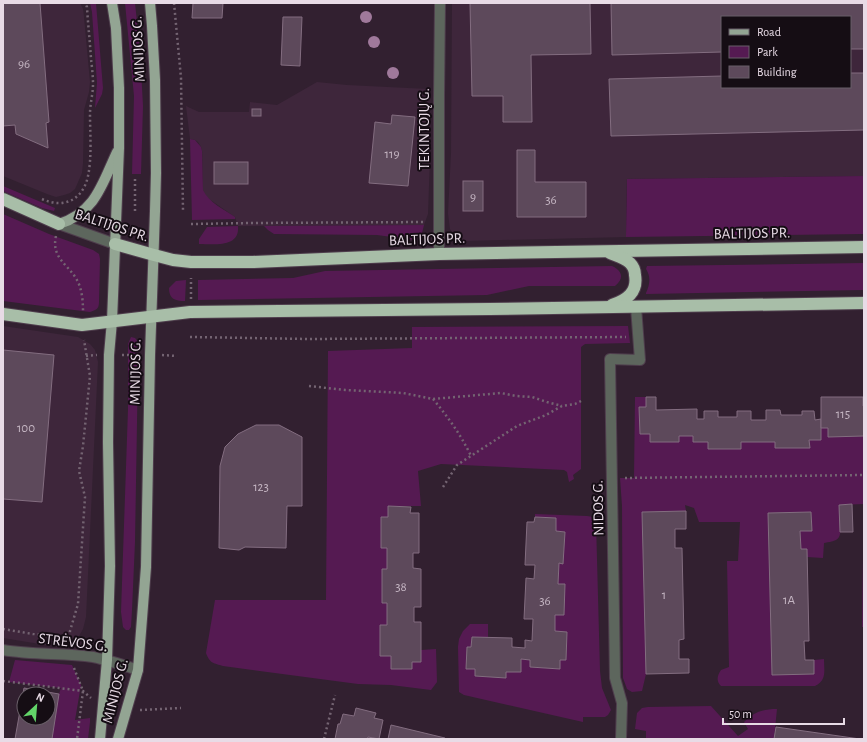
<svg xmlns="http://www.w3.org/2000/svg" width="867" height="742" font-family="'Alegreya Sans',sans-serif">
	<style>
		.built { fill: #3e263b; fill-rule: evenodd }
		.green { fill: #551a52 }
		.building { fill: #5d495b; stroke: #836d80; fill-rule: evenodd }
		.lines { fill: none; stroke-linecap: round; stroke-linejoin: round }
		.minor-casing { stroke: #4f3e4d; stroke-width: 12 }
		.major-casing { stroke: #4f3e4d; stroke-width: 12 }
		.highway-casing { stroke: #4f3e4d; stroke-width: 14 }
		.path { stroke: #746472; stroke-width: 2.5; stroke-dasharray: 2 3; stroke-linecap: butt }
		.minor { stroke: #5d665d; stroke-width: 10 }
		.major { stroke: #93a593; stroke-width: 10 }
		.highway { stroke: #a8bea8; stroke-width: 12 }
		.tree { fill: #a0799b }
		.labels { text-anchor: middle; stroke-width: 4; stroke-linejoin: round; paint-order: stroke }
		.number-label { font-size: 13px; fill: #c5b6c3 }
		.street-label { font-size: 15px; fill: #e8dbe6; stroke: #150d14 }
	</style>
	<rect width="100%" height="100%" fill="#322030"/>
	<g class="built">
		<polygon points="3,3 80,3 83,9 84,17 90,82 89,92 84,110 83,163 82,173 75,189 70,193 64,195 56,197 47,194 3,176"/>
		<path d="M452,3h412v173l-237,3 -1,28v30l-164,4 -8,-5 -4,-7 -2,-16 3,-60zM722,17h128v70h-128z"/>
		<polygon points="317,82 347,85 428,89 430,158 428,214 424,225 238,226 235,217 209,199 204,194 203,190 202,151 201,147 198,142 195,140 190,139 186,106 199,112 249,112 250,102 277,105"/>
		<polygon points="3,326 78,337 90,344 95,350 98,362 86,617 83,629 79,636 73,641 58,647 3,638"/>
	</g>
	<g class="green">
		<polygon points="90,3 96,3 103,88 102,94 95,108 97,83 92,12"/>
		<polygon points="125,3 135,3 140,50 143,106 141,174 132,174 134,96"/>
		<path d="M190,139l5,1 6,7 1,4 1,39c5,12 22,20 32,27v2l-43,1z"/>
		<polygon points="864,176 864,234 626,237 627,179"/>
		<polygon points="3,186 55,208 54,211 42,208 3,191"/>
		<path d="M3,214l46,20 44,16 6,4 1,5 -1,43c0,7 -3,8 -9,10l-87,-11z"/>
		<polygon points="424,225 422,233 419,237 414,240 377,235 274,234 268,230 264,226"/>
		<path d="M238,226c2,22 -24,18 -39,18v-5l8,-12z"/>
		<path d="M864,263v27l-218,4v-1c4,-9 5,-16 0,-24l1,-3z"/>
		<path d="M612,266c11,5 12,13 3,20h-86l-42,9 -289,5v-20l95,-2 32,-7z"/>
		<path d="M186,280l-1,21c-10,0 -16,-2 -16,-13l7,-7z"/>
		<path d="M628,326l2,17 -45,1 -4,3v122l-8,6 1,4 -5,3 -2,-10 -3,-2 -123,-6 -23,7 3,35h-33v11h-7v31h6v21h-5v33l5,1v22h-7v31h11v13l21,-7h9v-12l15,-1 1,33 -6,8 -40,-5 -33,-1 -135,-18c-9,-3 -13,-2 -17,-13l9,-53h111l2,-249 84,-3v-21z"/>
		<polygon points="131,337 135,338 138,342 138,363 135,542 132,610 131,627 129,630 126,630 123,627 121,612 128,409 128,344"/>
		<path d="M635,397h11v10l-7,1 1,26h10v8h29v-6h14l15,6v7h33v-7h34v6h34v-8h12v-12h7v9l36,-1v68l-25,1c1,7 3,27 0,32 -3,5 -11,5 -15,6l-1,15 -16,-1v-8h-6l-1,-18h12l-1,-19 -43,1 4,162 42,-1v-14l10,-1c0,12 3,21 -9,27h-94c-5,-5 -4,-10 0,-16l8,-3 -2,-106h11l2,-39h-41l-5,-14 -9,-3 1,6 -44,1 4,162 -4,17 -10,1 -5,-3 -4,-11 -1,-172 -2,-28h14z"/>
		<polygon points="535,514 587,516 593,517 596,522 600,671 602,688 611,710 608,715 605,717 583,717 583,722 464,695 459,692 458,647 459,639 463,631 470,624 488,624 488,637 472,637 471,647 467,648 466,668 475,669 475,676 506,678 506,672 521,672 521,659 530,660 530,667 560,669 560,660 566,660 567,632 555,631 555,615 564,615 565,585 558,584 559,563 563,563 565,532 556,531 556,518 535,517"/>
		<polygon points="864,554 864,627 862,627 863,558"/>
		<polygon points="15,660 72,665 81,685 75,720 90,718 90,722 88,739 52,739 59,694 61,688 9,682"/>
		<path d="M711,706l27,30 10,-7 -4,-7c10,-10 18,-13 33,-13l-3,30h-128v-8l-11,-2 2,-16 5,-5 6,-1z"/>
	</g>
	<g class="building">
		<polygon points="3,3 40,3 49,122 46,123 48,148 16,134 15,125 3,126"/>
		<polygon points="193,3 223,3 222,18 192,18"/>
		<polygon points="470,3 590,3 591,54 531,55 532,122 503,122 503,96 472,96"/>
		<polygon points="611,3 864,3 864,49 850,49 850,17 722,17 722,52 612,55"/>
		<polygon points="283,17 302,17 300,66 281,65"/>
		<polygon points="850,73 864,73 864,130 611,136 609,79 722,76 722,87 850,87"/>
		<rect x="252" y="109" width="9" height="7"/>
		<polygon points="392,115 415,117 408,186 369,183 375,122 391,124"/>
		<polygon points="517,150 535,150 535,182 586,182 586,217 517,217"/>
		<rect x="214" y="162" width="34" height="22"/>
		<rect x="463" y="181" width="20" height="30"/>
		<polygon points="3,350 54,355 42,502 3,499"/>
		<polygon points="646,397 656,397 656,410 697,409 697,419 704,419 704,411 718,411 718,417 737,417 737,411 751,411 751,420 766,420 766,410 780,410 781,415 802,415 802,411 814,411 815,420 821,419 821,440 809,440 810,448 775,448 775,442 741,442 741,449 708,449 708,442 693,442 693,436 679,436 679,442 650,442 650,434 640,434 639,407 646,407"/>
		<polygon points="821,397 863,397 863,406 864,406 864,436 828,437 828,428 821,428"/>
		<polygon points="256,425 279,425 302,437 302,506 287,506 286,548 245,547 239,550 219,548 220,466 225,447 238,434"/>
		<polygon points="852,504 853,532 840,532 839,505"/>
		<polygon points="388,506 411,507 410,513 419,513 419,553 413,553 413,568 421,569 421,607 414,607 414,622 421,622 421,662 412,662 412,669 391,669 391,656 380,656 380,625 387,625 387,603 382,603 382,569 387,569 387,548 381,548 381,517 388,517"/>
		<polygon points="686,511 686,529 675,529 675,548 682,548 684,639 679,640 679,659 689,659 689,673 646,674 642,512"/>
		<polygon points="811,512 812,531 800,531 801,549 807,549 809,641 804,641 805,660 814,660 814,674 772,675 768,513"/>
		<polygon points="535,517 556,518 556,531 565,532 563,564 559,563 558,584 565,584 564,615 555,615 555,631 567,632 566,660 560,660 560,669 530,667 530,660 521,659 521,672 506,672 506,678 475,676 475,669 466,669 467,647 471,647 472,637 512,638 512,647 525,648 525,640 532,641 533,619 524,619 526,578 534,579 535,565 525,565 527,522 534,522"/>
		<path d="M24,688l35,6 -7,45h-37zM24,694h24v24h-24z"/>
		<polygon points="356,708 376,713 374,718 383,720 379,739 368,737 367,739 335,739 338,724 340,724 343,714 354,716"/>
		<polygon points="391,725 445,738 445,739 388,739"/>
		<polygon points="776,727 860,739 774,739"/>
	</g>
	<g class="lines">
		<defs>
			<g id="minor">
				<polyline points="59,224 115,244"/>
				<polyline points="439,254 439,97 440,3"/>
				<path d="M3,650c30,5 60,3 90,7 15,3 30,8 45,13"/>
				<polyline points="621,739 622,703 615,678 610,359 640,360 636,307"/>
			</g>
			<g id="major">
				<path d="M59,224c37,-12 43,-40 58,-72"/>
				<polyline points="100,739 107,660 110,566 108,442 109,355 112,321 119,148 119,88 116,28 112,3"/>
				<polyline points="118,739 138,670 146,567 150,355 155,211 156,173 155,80 152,26 150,3"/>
			</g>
			<g id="highway">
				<polyline points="3,199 59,224"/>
				<polyline points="115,244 154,255 173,260 191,262 253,262 439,254 864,247"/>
				<path d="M610,253c7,3 15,5 20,10 3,3 5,7 5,12 3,17 -8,25 -23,30"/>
				<polyline points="3,314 82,325 190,312 489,309 864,303"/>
			</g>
		</defs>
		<use href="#minor" class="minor-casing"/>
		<use href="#major" class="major-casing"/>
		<use href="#highway" class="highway-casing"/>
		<g class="path">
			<polyline points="174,3 181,78 183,211"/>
			<polyline points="135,179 135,211"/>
			<path d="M42,199c22,10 41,1 46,-23 4,-18 2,-43 2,-62 0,-10 3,-20 3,-30 0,-8 -1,-17 -2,-25 -1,-17 -3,-34 -4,-52l-2,-4"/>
			<polyline points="191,224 253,223 426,222"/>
			<path d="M56,236c-5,22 12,28 21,44 5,9 6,21 6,31"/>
			<polyline points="191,299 191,278"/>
			<polyline points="190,337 309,339 626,337"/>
			<polyline points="122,355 139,355"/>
			<polyline points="162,355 177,356"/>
			<polyline points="86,356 97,355"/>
			<polyline points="309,386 345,390 403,393 433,399 501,393 516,396 532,397 547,402 562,406"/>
			<path d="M433,399c15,18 28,36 38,57"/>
			<polyline points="625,478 864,475"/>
			<polyline points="443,487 457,465 517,426 546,415 562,406 575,404 581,401"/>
			<polyline points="3,629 33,634 70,637"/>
			<polyline points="69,642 70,631 78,604 85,497 79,471 83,446 90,376 84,340"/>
			<polyline points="74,668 83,691 77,739"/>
			<polyline points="3,681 83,691 91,698"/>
			<polyline points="140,710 181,708"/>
			<polyline points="324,739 335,695"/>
		</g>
		<use href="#minor" class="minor"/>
		<use href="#major" class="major"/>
		<use href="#highway" class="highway"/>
	</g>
	<g class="tree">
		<circle cx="366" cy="17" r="6"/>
		<circle cx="374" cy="42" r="6"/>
		<circle cx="393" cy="73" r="6"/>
	</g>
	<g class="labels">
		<g class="number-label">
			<text x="24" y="68">96</text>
			<text x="392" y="158">119</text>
			<text x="473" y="201">9</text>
			<text x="551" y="204">36</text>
			<text x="843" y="418">115</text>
			<text x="26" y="432">100</text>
			<text x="261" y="491">123</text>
			<text x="401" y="591">38</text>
			<text x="664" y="599">1</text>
			<text x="789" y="604">1A</text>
			<text x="545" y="605">36</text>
		</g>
		<g class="street-label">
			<text transform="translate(138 49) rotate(-93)" y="5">MINIJOS G.</text>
			<text transform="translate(424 129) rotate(-90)" y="5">TEKINTOJŲ G.</text>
			<text transform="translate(112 225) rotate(18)" y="5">BALTIJOS PR.</text>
			<text transform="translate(752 233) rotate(-1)" y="5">BALTIJOS PR.</text>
			<text transform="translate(427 239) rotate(-2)" y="5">BALTIJOS PR.</text>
			<text transform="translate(135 372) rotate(-89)" y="5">MINIJOS G.</text>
			<text transform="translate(598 508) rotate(-91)" y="5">NIDOS G.</text>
			<text transform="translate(73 642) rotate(7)" y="5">STRĖVOS G.</text>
			<text transform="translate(115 691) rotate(-76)" y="5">MINIJOS G.</text>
		</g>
	</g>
	<rect width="867" height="742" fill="none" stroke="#e8dbe6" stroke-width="8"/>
	<rect x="721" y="16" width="130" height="72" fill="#150d14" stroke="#695f68"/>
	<rect x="729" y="29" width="20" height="6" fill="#93a593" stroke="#695f68"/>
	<text x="757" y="36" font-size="12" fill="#e8dbe6">Road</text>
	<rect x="729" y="46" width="20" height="12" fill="#551a52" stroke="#695f68"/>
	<text x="757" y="56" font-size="12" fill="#e8dbe6">Park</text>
	<rect x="729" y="66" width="20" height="12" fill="#5d495b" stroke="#695f68"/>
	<text x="757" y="76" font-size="12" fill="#e8dbe6">Building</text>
	<g transform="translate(36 706) rotate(26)"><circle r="19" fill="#150d14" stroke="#695f68"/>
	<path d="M0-3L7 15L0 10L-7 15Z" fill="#62d469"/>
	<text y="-6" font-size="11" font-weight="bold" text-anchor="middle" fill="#e8dbe6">N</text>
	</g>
	<path d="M723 718v6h121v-6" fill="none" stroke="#e8dbe6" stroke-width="2"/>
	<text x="729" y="718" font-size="12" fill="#e8dbe6" stroke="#150d14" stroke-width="3" paint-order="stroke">50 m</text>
</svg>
